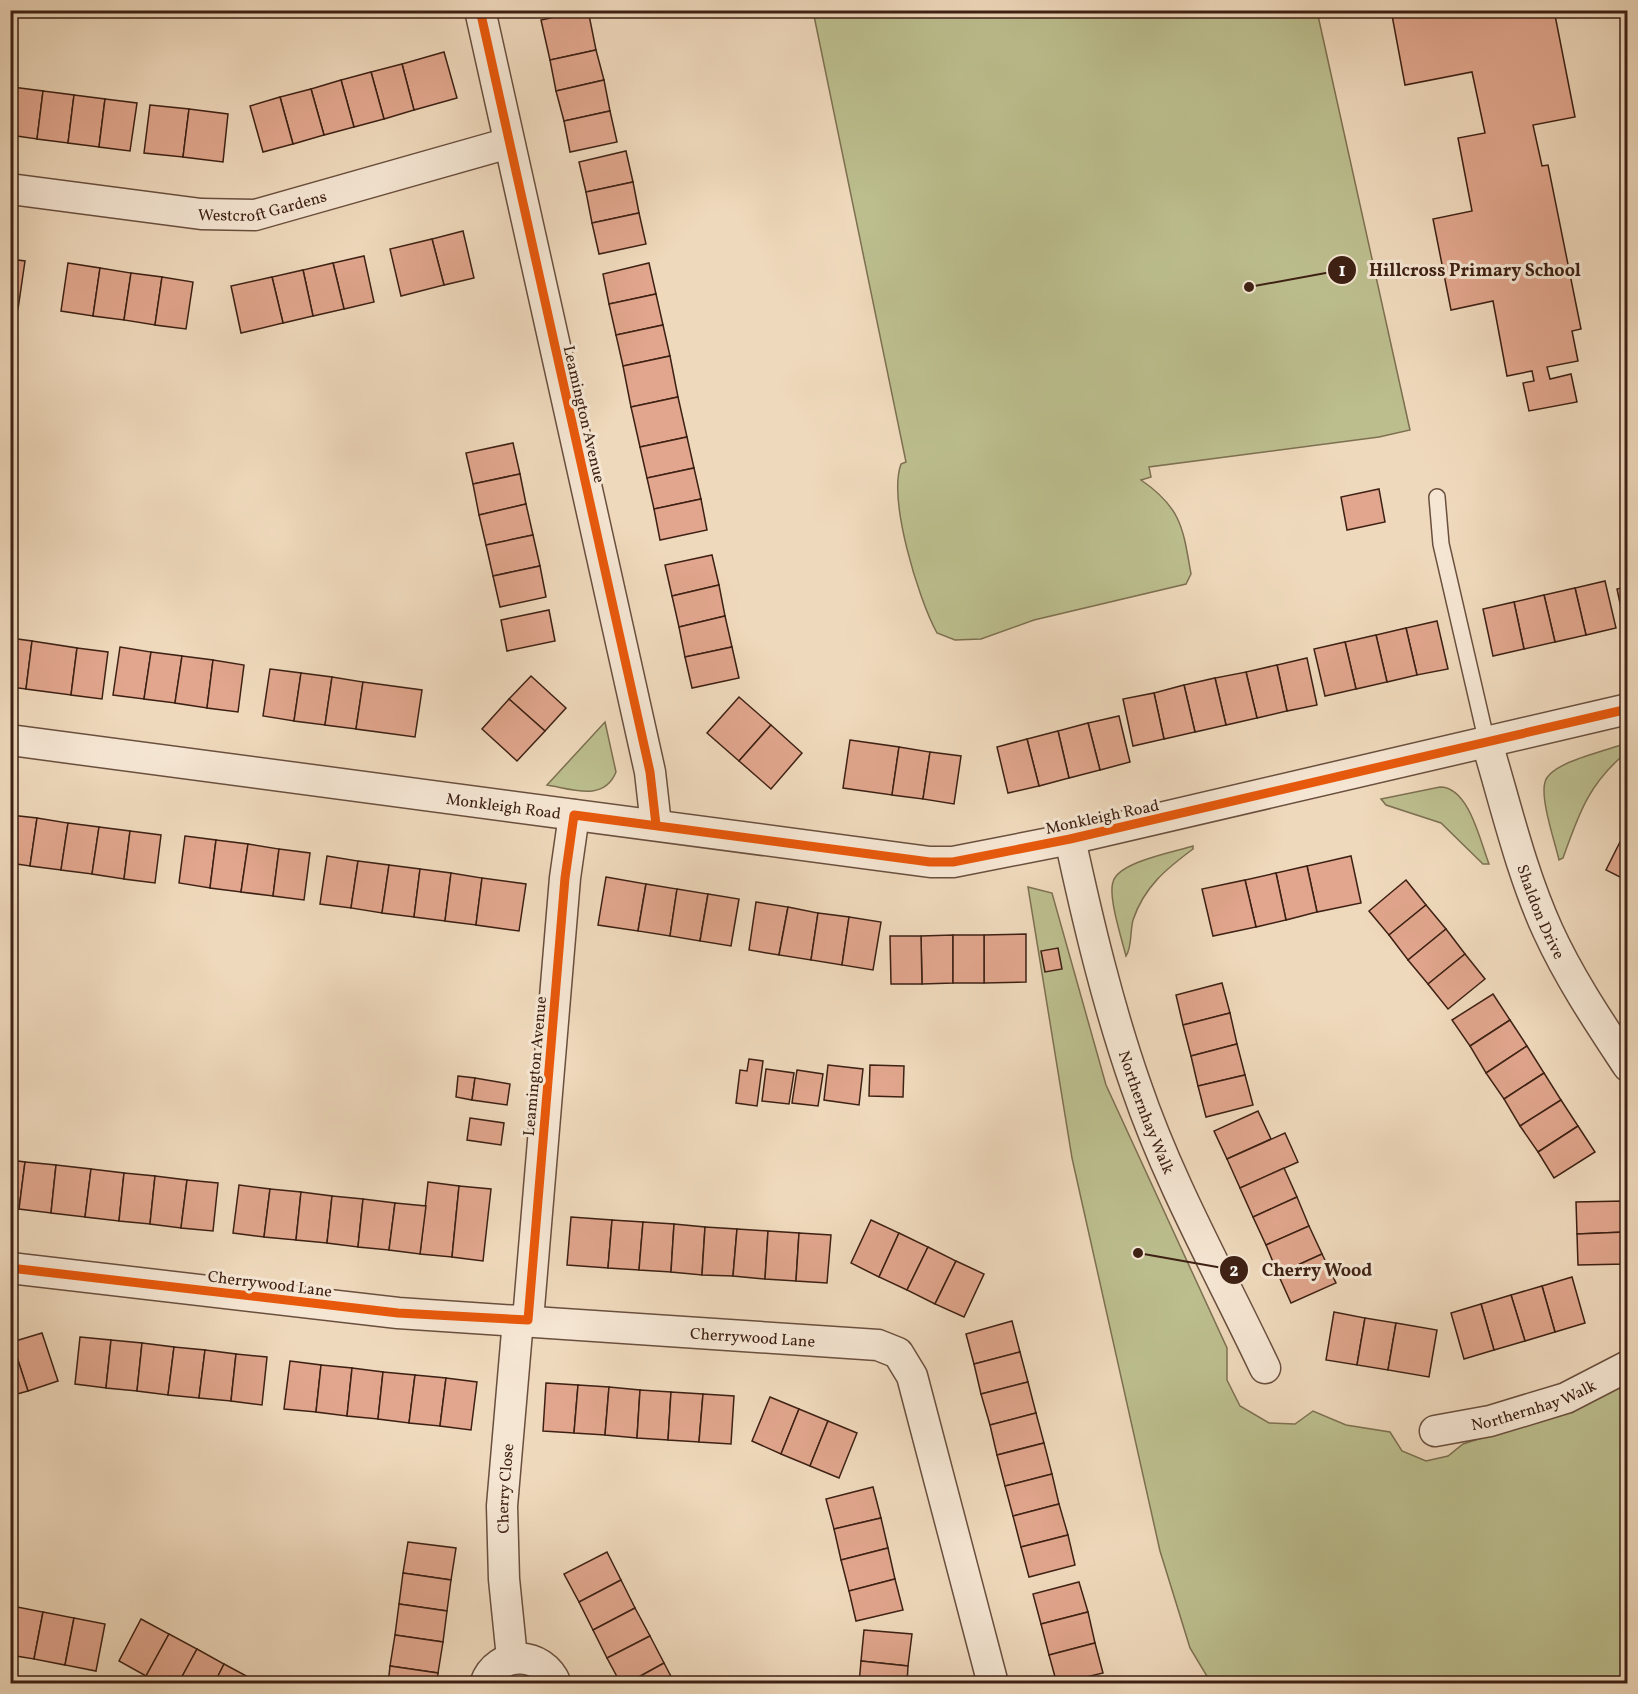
<svg xmlns="http://www.w3.org/2000/svg" width="1638" height="1694" font-family="Vollkorn,serif">
	<style>
		.green { fill: #bcbe8e; stroke: #7d7051; stroke-width: 1.5 }
		.building { fill: #e1a68d; stroke: #3e2114; stroke-width: 1.5 }
		.lines { fill: none; stroke-linecap: round; stroke-linejoin: round }
		.lane-casing { stroke: #6a4f3e; stroke-width: 18 }
		.street-casing { stroke: #6a4f3e; stroke-width: 33 }
		.lane { stroke: #f5e6d3; stroke-width: 15 }
		.street { stroke: #f5e6d3; stroke-width: 30 }
		.cycleway-casing { stroke: #f5e6d3; stroke-width: 13 }
		.cycleway { stroke: #e8590c; stroke-width: 9 }
		.labels { text-anchor: middle; stroke-width: 6; stroke-linejoin: round; paint-order: stroke }
		.street-label { font-size: 16px; fill: #3e2114; stroke: #f5e6d3 }
		.leader { fill: none; stroke: #3e2114; stroke-width: 2 }
		.callout-dot { fill: #3e2114; stroke: #f5e6d3; stroke-width: 2 }
		.mark-label { font-size: 18px; text-anchor: middle; font-weight: bold; fill: #fff }
		.callout-label { font-size: 18px; text-anchor: middle; font-weight: bold; fill: #3e2114; stroke: #f5e6d3; stroke-width: 6; stroke-linejoin: round; paint-order: stroke }
	</style>
	<rect width="100%" height="100%" fill="#efd9bc"/>
	<filter id="stains"><feTurbulence type="fractalNoise" baseFrequency=".00333" numOctaves="4"/><feColorMatrix values="0 0 0 0 .2 0 0 0 0 .09 0 0 0 0 .02 0 0 0 .5 -.17"/></filter>
	<radialGradient id="worn" r=".72"><stop offset=".6" stop-color="#630" stop-opacity="0"/><stop offset="1" stop-color="#630" stop-opacity=".3"/></radialGradient>
	<g class="green">
		<path d="M813,11h504l93,419 -31,7 -230,30 2,10 -10,3c41,28 42,49 50,94l-5,10 -152,36 -53,19 -26,1 -18,-7c-19,-35 -49,-133 -36,-169l5,-2z"/>
		<path d="M605,722l11,50c-12,30 -44,17 -69,13z"/>
		<path d="M1627,743v9c-38,31 -48,61 -64,106l-4,2c-4,-18 -19,-61 -14,-78 5,-20 64,-32 82,-39z"/>
		<path d="M1440,787c29,0 40,54 49,77h-6l-42,-41 -55,-18 -5,-6z"/>
		<path d="M1193,846v3c-27,20 -49,38 -60,71 -3,11 -1,28 -7,36 -4,-16 -18,-59 -13,-74 5,-20 61,-30 80,-36z"/>
		<polygon points="1028,887 1052,893 1106,1085 1227,1348 1227,1380 1240,1406 1269,1423 1295,1424 1313,1411 1346,1425 1390,1432 1402,1451 1426,1461 1448,1456 1463,1444 1566,1411 1627,1376 1627,1683 1211,1683 1190,1648 1160,1551 1072,1158"/>
	</g>
	<g class="building">
		<polygon points="588,10 596,50 550,60 541,20"/>
		<polygon points="1391,10 1554,10 1575,117 1533,125 1542,166 1548,165 1581,329 1572,331 1578,361 1547,367 1550,379 1571,374 1577,402 1529,411 1523,383 1534,381 1532,371 1507,376 1493,301 1451,310 1433,219 1472,211 1458,138 1485,133 1472,72 1405,85"/>
		<polygon points="596,50 604,80 556,91 550,60"/>
		<polygon points="444,52 457,98 414,110 402,64"/>
		<polygon points="402,64 414,110 384,119 371,72"/>
		<polygon points="371,72 384,119 354,127 341,80"/>
		<polygon points="341,80 354,127 324,135 311,89"/>
		<polygon points="604,80 610,111 564,121 556,91"/>
		<polygon points="12,87 43,91 37,139 10,135"/>
		<polygon points="311,89 324,135 293,144 280,97"/>
		<polygon points="43,91 74,95 68,143 37,139"/>
		<polygon points="74,95 105,99 99,147 68,143"/>
		<polygon points="280,97 293,144 263,152 250,106"/>
		<polygon points="105,99 137,103 130,151 99,147"/>
		<polygon points="150,105 189,109 183,157 144,153"/>
		<polygon points="189,109 228,114 223,162 183,157"/>
		<polygon points="610,111 617,142 570,152 564,121"/>
		<polygon points="626,151 633,182 586,192 579,162"/>
		<polygon points="633,182 639,213 592,223 586,192"/>
		<polygon points="639,213 646,244 599,254 592,223"/>
		<polygon points="463,231 474,278 444,285 432,239"/>
		<polygon points="432,239 444,285 401,296 390,249"/>
		<polygon points="364,256 374,302 344,309 333,263"/>
		<polygon points="10,259 25,261 18,309 10,308"/>
		<polygon points="68,263 100,268 93,316 61,311"/>
		<polygon points="333,263 344,309 313,316 303,270"/>
		<polygon points="649,263 656,294 609,304 603,274"/>
		<polygon points="100,268 131,273 124,320 93,316"/>
		<polygon points="303,270 313,316 283,323 272,277"/>
		<polygon points="131,273 162,277 155,325 124,320"/>
		<polygon points="162,277 193,282 186,329 155,325"/>
		<polygon points="272,277 283,323 241,333 231,286"/>
		<polygon points="656,294 663,325 616,335 609,304"/>
		<polygon points="663,325 670,356 623,366 616,335"/>
		<polygon points="670,356 678,397 631,407 623,366"/>
		<polygon points="678,397 687,437 640,447 631,407"/>
		<polygon points="687,437 694,468 647,478 640,447"/>
		<polygon points="513,443 520,474 473,484 466,453"/>
		<polygon points="694,468 701,499 654,509 647,478"/>
		<polygon points="520,474 526,504 479,515 473,484"/>
		<polygon points="1379,489 1385,522 1347,530 1341,497"/>
		<polygon points="701,499 707,530 660,540 654,509"/>
		<polygon points="526,504 533,535 486,545 479,515"/>
		<polygon points="533,535 540,566 493,576 486,545"/>
		<polygon points="712,555 719,585 672,596 665,565"/>
		<polygon points="540,566 546,597 500,607 493,576"/>
		<polygon points="1605,581 1616,628 1586,635 1575,588"/>
		<polygon points="719,585 725,616 679,627 672,596"/>
		<polygon points="1628,587 1628,636 1627,636 1617,589"/>
		<polygon points="1575,588 1586,635 1555,642 1544,595"/>
		<polygon points="1544,595 1555,642 1524,649 1514,602"/>
		<polygon points="1514,602 1524,649 1493,656 1483,609"/>
		<polygon points="549,610 555,641 507,651 501,620"/>
		<polygon points="725,616 732,647 685,657 679,627"/>
		<polygon points="1437,621 1448,669 1417,675 1406,628"/>
		<polygon points="1406,628 1417,675 1387,682 1376,635"/>
		<polygon points="1376,635 1387,682 1356,689 1345,642"/>
		<polygon points="10,638 32,641 26,689 10,687"/>
		<polygon points="32,641 77,648 71,695 26,689"/>
		<polygon points="1345,642 1356,689 1325,696 1314,649"/>
		<polygon points="120,647 151,652 144,699 113,695"/>
		<polygon points="732,647 739,678 692,688 685,657"/>
		<polygon points="77,648 108,652 102,699 71,695"/>
		<polygon points="151,652 182,656 175,703 144,699"/>
		<polygon points="182,656 213,660 207,708 175,703"/>
		<polygon points="1307,658 1317,705 1287,711 1277,665"/>
		<polygon points="213,660 244,665 238,712 207,708"/>
		<polygon points="1277,665 1287,711 1257,718 1246,672"/>
		<polygon points="270,669 301,673 294,721 263,716"/>
		<polygon points="1246,672 1257,718 1226,725 1215,678"/>
		<polygon points="301,673 332,677 325,725 294,721"/>
		<polygon points="531,676 566,708 545,731 509,699"/>
		<polygon points="332,677 363,682 356,729 325,725"/>
		<polygon points="1215,678 1226,725 1195,732 1184,685"/>
		<polygon points="363,682 422,690 415,737 356,729"/>
		<polygon points="1184,685 1195,732 1164,739 1154,693"/>
		<polygon points="1154,693 1164,739 1133,746 1123,699"/>
		<polygon points="739,697 771,725 739,761 707,733"/>
		<polygon points="509,699 545,731 517,761 482,729"/>
		<polygon points="1119,716 1130,762 1100,770 1088,723"/>
		<polygon points="1088,723 1100,770 1069,778 1058,731"/>
		<polygon points="771,725 802,753 771,789 739,761"/>
		<polygon points="1058,731 1069,778 1039,786 1027,739"/>
		<polygon points="1027,739 1039,786 1008,793 997,747"/>
		<polygon points="850,740 899,747 892,795 843,788"/>
		<polygon points="899,747 930,752 923,799 892,795"/>
		<polygon points="930,752 961,756 954,804 923,799"/>
		<polygon points="10,815 37,818 30,866 10,863"/>
		<polygon points="37,818 68,823 61,870 30,866"/>
		<polygon points="68,823 99,827 92,874 61,870"/>
		<polygon points="99,827 130,831 124,879 92,874"/>
		<polygon points="130,831 161,835 155,883 124,879"/>
		<polygon points="185,836 216,840 210,888 179,883"/>
		<polygon points="216,840 248,844 241,892 210,888"/>
		<polygon points="1620,842 1628,845 1628,881 1606,870"/>
		<polygon points="248,844 279,849 273,896 241,892"/>
		<polygon points="279,849 310,853 304,900 273,896"/>
		<polygon points="327,856 358,861 351,908 320,904"/>
		<polygon points="1351,856 1361,903 1317,912 1307,866"/>
		<polygon points="358,861 389,865 382,913 351,908"/>
		<polygon points="389,865 420,869 414,917 382,913"/>
		<polygon points="1307,866 1317,912 1286,920 1276,873"/>
		<polygon points="420,869 451,873 445,921 414,917"/>
		<polygon points="451,873 482,878 476,925 445,921"/>
		<polygon points="1276,873 1286,920 1256,927 1245,880"/>
		<polygon points="606,877 646,884 638,931 598,925"/>
		<polygon points="482,878 526,884 519,931 476,925"/>
		<polygon points="1245,880 1256,927 1213,936 1202,889"/>
		<polygon points="1406,880 1426,905 1389,935 1369,911"/>
		<polygon points="646,884 677,889 670,936 638,931"/>
		<polygon points="677,889 708,894 700,941 670,936"/>
		<polygon points="708,894 739,899 731,946 700,941"/>
		<polygon points="756,902 788,907 779,955 749,950"/>
		<polygon points="1426,905 1446,929 1408,960 1389,935"/>
		<polygon points="788,907 818,913 811,960 779,955"/>
		<polygon points="818,913 849,917 842,965 811,960"/>
		<polygon points="849,917 881,922 873,970 842,965"/>
		<polygon points="1446,929 1465,954 1428,984 1408,960"/>
		<polygon points="1026,934 1026,982 984,983 984,935"/>
		<polygon points="953,935 953,983 922,984 921,936"/>
		<rect x="953" y="935" width="31" height="48"/>
		<polygon points="890,936 921,936 922,984 891,984"/>
		<polygon points="1058,948 1062,969 1045,972 1041,951"/>
		<polygon points="1465,954 1485,979 1448,1009 1428,984"/>
		<polygon points="1222,983 1230,1013 1183,1025 1176,995"/>
		<polygon points="1493,994 1510,1020 1470,1046 1452,1020"/>
		<polygon points="1230,1013 1237,1044 1191,1056 1183,1025"/>
		<polygon points="1510,1020 1527,1046 1486,1073 1470,1046"/>
		<polygon points="1237,1044 1245,1075 1198,1086 1191,1056"/>
		<polygon points="1527,1046 1544,1073 1504,1099 1486,1073"/>
		<polygon points="749,1059 763,1061 757,1106 736,1103 740,1070 747,1071"/>
		<polygon points="828,1065 863,1069 859,1105 824,1100"/>
		<polygon points="870,1065 904,1066 903,1097 869,1096"/>
		<polygon points="766,1069 794,1073 789,1104 762,1101"/>
		<polygon points="797,1070 823,1074 818,1106 792,1103"/>
		<polygon points="1544,1073 1561,1100 1520,1126 1504,1099"/>
		<polygon points="1245,1075 1253,1105 1206,1117 1198,1086"/>
		<polygon points="458,1076 475,1078 472,1100 456,1097"/>
		<polygon points="475,1078 510,1084 507,1105 472,1100"/>
		<polygon points="1561,1100 1578,1126 1538,1152 1520,1126"/>
		<polygon points="1258,1111 1271,1139 1227,1159 1214,1131"/>
		<polygon points="470,1118 504,1123 501,1145 467,1140"/>
		<polygon points="1578,1126 1595,1152 1554,1178 1538,1152"/>
		<polygon points="1285,1133 1298,1162 1240,1188 1227,1159"/>
		<polygon points="10,1160 25,1162 19,1209 10,1208"/>
		<polygon points="25,1162 56,1165 51,1213 19,1209"/>
		<polygon points="56,1165 91,1169 85,1217 51,1213"/>
		<polygon points="1284,1168 1297,1197 1253,1217 1240,1188"/>
		<polygon points="91,1169 124,1173 119,1221 85,1217"/>
		<polygon points="124,1173 155,1176 150,1224 119,1221"/>
		<polygon points="155,1176 187,1180 181,1228 150,1224"/>
		<polygon points="187,1180 218,1183 213,1231 181,1228"/>
		<polygon points="428,1182 459,1186 452,1257 420,1254"/>
		<polygon points="239,1185 270,1189 264,1237 233,1233"/>
		<polygon points="459,1186 491,1189 483,1261 452,1257"/>
		<polygon points="270,1189 301,1192 296,1240 264,1237"/>
		<polygon points="301,1192 332,1196 327,1243 296,1240"/>
		<polygon points="332,1196 363,1199 358,1247 327,1243"/>
		<polygon points="1297,1197 1309,1226 1266,1245 1253,1217"/>
		<polygon points="363,1199 395,1203 389,1250 358,1247"/>
		<polygon points="1624,1201 1625,1232 1577,1234 1576,1202"/>
		<polygon points="395,1203 426,1206 420,1254 389,1250"/>
		<polygon points="571,1217 612,1220 608,1268 567,1265"/>
		<polygon points="612,1220 643,1222 639,1270 608,1268"/>
		<polygon points="871,1220 899,1233 879,1277 851,1263"/>
		<polygon points="643,1222 674,1224 671,1272 639,1270"/>
		<polygon points="674,1224 705,1227 702,1275 671,1272"/>
		<polygon points="1309,1226 1322,1254 1278,1274 1266,1245"/>
		<polygon points="705,1227 737,1229 733,1276 702,1275"/>
		<polygon points="737,1229 768,1231 765,1279 733,1276"/>
		<polygon points="768,1231 799,1233 796,1281 765,1279"/>
		<polygon points="1625,1232 1626,1264 1578,1265 1577,1234"/>
		<polygon points="799,1233 831,1235 827,1283 796,1281"/>
		<polygon points="899,1233 928,1247 907,1290 879,1277"/>
		<polygon points="928,1247 956,1261 935,1304 907,1290"/>
		<polygon points="1322,1254 1336,1283 1291,1303 1278,1274"/>
		<polygon points="956,1261 984,1274 964,1317 935,1304"/>
		<polygon points="1572,1277 1585,1323 1555,1332 1542,1286"/>
		<polygon points="1542,1286 1555,1332 1525,1341 1511,1295"/>
		<polygon points="1511,1295 1525,1341 1494,1350 1481,1304"/>
		<polygon points="1481,1304 1494,1350 1464,1359 1451,1313"/>
		<polygon points="1334,1312 1365,1318 1357,1365 1326,1360"/>
		<polygon points="1365,1318 1396,1323 1388,1370 1357,1365"/>
		<polygon points="1012,1321 1020,1352 974,1364 966,1334"/>
		<polygon points="1396,1323 1437,1330 1429,1377 1388,1370"/>
		<polygon points="42,1333 58,1381 28,1391 12,1342"/>
		<polygon points="80,1337 111,1340 106,1388 75,1384"/>
		<polygon points="111,1340 142,1343 137,1391 106,1388"/>
		<polygon points="12,1342 28,1391 10,1396 10,1343"/>
		<polygon points="142,1343 174,1347 168,1395 137,1391"/>
		<polygon points="174,1347 205,1350 199,1398 168,1395"/>
		<polygon points="205,1350 236,1354 231,1401 199,1398"/>
		<polygon points="1020,1352 1028,1382 981,1394 974,1364"/>
		<polygon points="236,1354 267,1357 262,1405 231,1401"/>
		<polygon points="290,1361 321,1365 316,1412 284,1409"/>
		<polygon points="321,1365 352,1368 347,1416 316,1412"/>
		<polygon points="352,1368 383,1372 378,1419 347,1416"/>
		<polygon points="383,1372 415,1375 409,1423 378,1419"/>
		<polygon points="415,1375 446,1378 440,1426 409,1423"/>
		<polygon points="446,1378 477,1382 471,1430 440,1426"/>
		<polygon points="1028,1382 1036,1413 990,1425 981,1394"/>
		<polygon points="546,1383 578,1385 574,1433 543,1431"/>
		<polygon points="578,1385 609,1387 605,1435 574,1433"/>
		<polygon points="609,1387 640,1390 637,1438 605,1435"/>
		<polygon points="640,1390 671,1392 668,1440 637,1438"/>
		<polygon points="671,1392 703,1394 699,1442 668,1440"/>
		<polygon points="703,1394 734,1396 731,1444 699,1442"/>
		<polygon points="770,1397 799,1409 781,1454 752,1441"/>
		<polygon points="799,1409 828,1421 810,1466 781,1454"/>
		<polygon points="1036,1413 1044,1443 997,1455 990,1425"/>
		<polygon points="828,1421 857,1433 839,1478 810,1466"/>
		<polygon points="1044,1443 1052,1474 1005,1486 997,1455"/>
		<polygon points="1052,1474 1059,1504 1013,1516 1005,1486"/>
		<polygon points="873,1487 881,1518 834,1529 826,1499"/>
		<polygon points="1059,1504 1068,1535 1021,1547 1013,1516"/>
		<polygon points="881,1518 888,1548 841,1560 834,1529"/>
		<polygon points="1068,1535 1075,1565 1029,1577 1021,1547"/>
		<polygon points="408,1542 456,1548 451,1580 403,1573"/>
		<polygon points="888,1548 895,1579 849,1591 841,1560"/>
		<polygon points="607,1552 621,1580 579,1602 564,1574"/>
		<polygon points="403,1573 451,1580 447,1611 399,1604"/>
		<polygon points="895,1579 903,1610 856,1621 849,1591"/>
		<polygon points="621,1580 635,1608 593,1630 579,1602"/>
		<polygon points="1079,1582 1088,1612 1041,1624 1033,1594"/>
		<polygon points="399,1604 447,1611 443,1642 395,1635"/>
		<polygon points="12,1606 43,1612 34,1659 10,1655"/>
		<polygon points="635,1608 650,1636 607,1658 593,1630"/>
		<polygon points="43,1612 74,1618 65,1665 34,1659"/>
		<polygon points="1088,1612 1095,1643 1049,1655 1041,1624"/>
		<polygon points="74,1618 105,1624 96,1671 65,1665"/>
		<polygon points="141,1619 169,1634 146,1676 119,1661"/>
		<polygon points="864,1630 912,1634 908,1666 861,1661"/>
		<polygon points="169,1634 197,1649 178,1684 160,1684 146,1676"/>
		<polygon points="395,1635 443,1642 438,1673 390,1666"/>
		<polygon points="650,1636 664,1663 626,1684 621,1684 607,1658"/>
		<polygon points="1095,1643 1103,1673 1057,1684 1049,1655"/>
		<polygon points="197,1649 224,1664 214,1684 178,1684"/>
		<polygon points="861,1661 908,1666 907,1684 859,1684"/>
		<polygon points="664,1663 675,1684 626,1684"/>
		<polygon points="224,1664 252,1679 249,1684 214,1684"/>
		<polygon points="390,1666 438,1673 437,1684 388,1684"/>
	</g>
	<g class="lines">
		<defs>
			<polyline id="lane" points="1437,497 1441,544 1487,743"/>
			<g id="street">
				<polyline points="480,10 650,772 656,825"/>
				<path id="s1" d="M10,189l191,25 54,1 254,-72"/>
				<path id="s2" d="M10,740l920,122h23l117,-23 558,-130"/>
				<path id="s3" d="M1487,743c19,63 34,129 61,188 22,48 51,91 80,135"/>
				<path id="s4" d="M1070,839c18,83 38,167 66,247 33,97 85,189 129,282"/>
				<path id="s5" d="M10,1268l388,45 480,32 20,8 14,23 81,308"/>
				<polyline points="528,1320 565,878 574,815"/>
				<path id="s6" d="M1435,1431l55,-10 76,-23 62,-32"/>
				<path id="s7" d="M512,1658l-8,-79 -2,-73 16,-186"/>
				<path d="M485,1684c12,-35 58,-33 71,0"/>
			</g>
		</defs>
		<use href="#lane" class="lane-casing"/>
		<use href="#street" class="street-casing"/>
		<use href="#lane" class="lane"/>
		<use href="#street" class="street"/>
		<defs>
			<g id="cycleway">
				<polyline points="480,10 650,772 656,825"/>
				<polyline points="10,1268 398,1313 528,1320 565,878 574,815 930,862 953,862 1070,839 1628,709"/>
			</g>
		</defs>
		<use href="#cycleway" class="cycleway-casing"/>
		<use href="#cycleway" class="cycleway"/>
	</g>
	<g class="labels">
		<g class="street-label">
			<text dy="6" stroke="none"><textPath href="#s1" startOffset="255">Westcroft Gardens</textPath></text>
			<text transform="translate(585 414) rotate(77)" y="6">Leamington Avenue</text>
			<text dy="6" stroke="none"><textPath href="#s2" startOffset="498">Monkleigh Road</textPath></text>
			<text transform="translate(1102 816) rotate(-12)" y="6">Monkleigh Road</text>
			<text dy="6" stroke="none"><textPath href="#s3" startOffset="177">Shaldon Drive</textPath></text>
			<text transform="translate(534 1066) rotate(-85)" y="6">Leamington Avenue</text>
			<text dy="6" stroke="none"><textPath href="#s4" startOffset="284">Northernhay Walk</textPath></text>
			<text transform="translate(270 1283) rotate(7)" y="6">Cherrywood Lane</text>
			<text dy="6" stroke="none"><textPath href="#s5" startOffset="746">Cherrywood Lane</textPath></text>
			<text dy="6" stroke="none"><textPath href="#s6" startOffset="102">Northernhay Walk</textPath></text>
			<text dy="6" stroke="none"><textPath href="#s7" startOffset="170">Cherry Close</textPath></text>
		</g>
	</g>
	<path class="leader" d="M1249 287L1342 270M1138 1253L1234 1270"/>
	<g class="callout-dot">
		<circle cx="1249" cy="287" r="6"/>
		<circle cx="1138" cy="1253" r="6"/>
		<circle cx="1342" cy="270" r="15"/>
		<circle cx="1234" cy="1270" r="15"/>
	</g>
	<g class="mark-label">
		<text x="1342" y="276">1</text>
		<text x="1234" y="1276">2</text>
	</g>
	<g class="callout-label">
		<text x="1475" y="276">Hillcross Primary School</text>
		<text x="1317" y="1276">Cherry Wood</text>
	</g>
	<rect width="1638" height="1694" fill="none" stroke="#efd9bc" stroke-width="36"/>
	<rect x="12" y="12" width="1614" height="1670" fill="none" stroke="#3e2114" stroke-width="3"/>
	<rect x="18" y="18" width="1602" height="1658" fill="none" stroke="#3e2114" stroke-width="1.5"/>
	<rect width="100%" height="100%" filter="url(#stains)"/>
	<rect width="100%" height="100%" fill="url(#worn)"/>
</svg>
